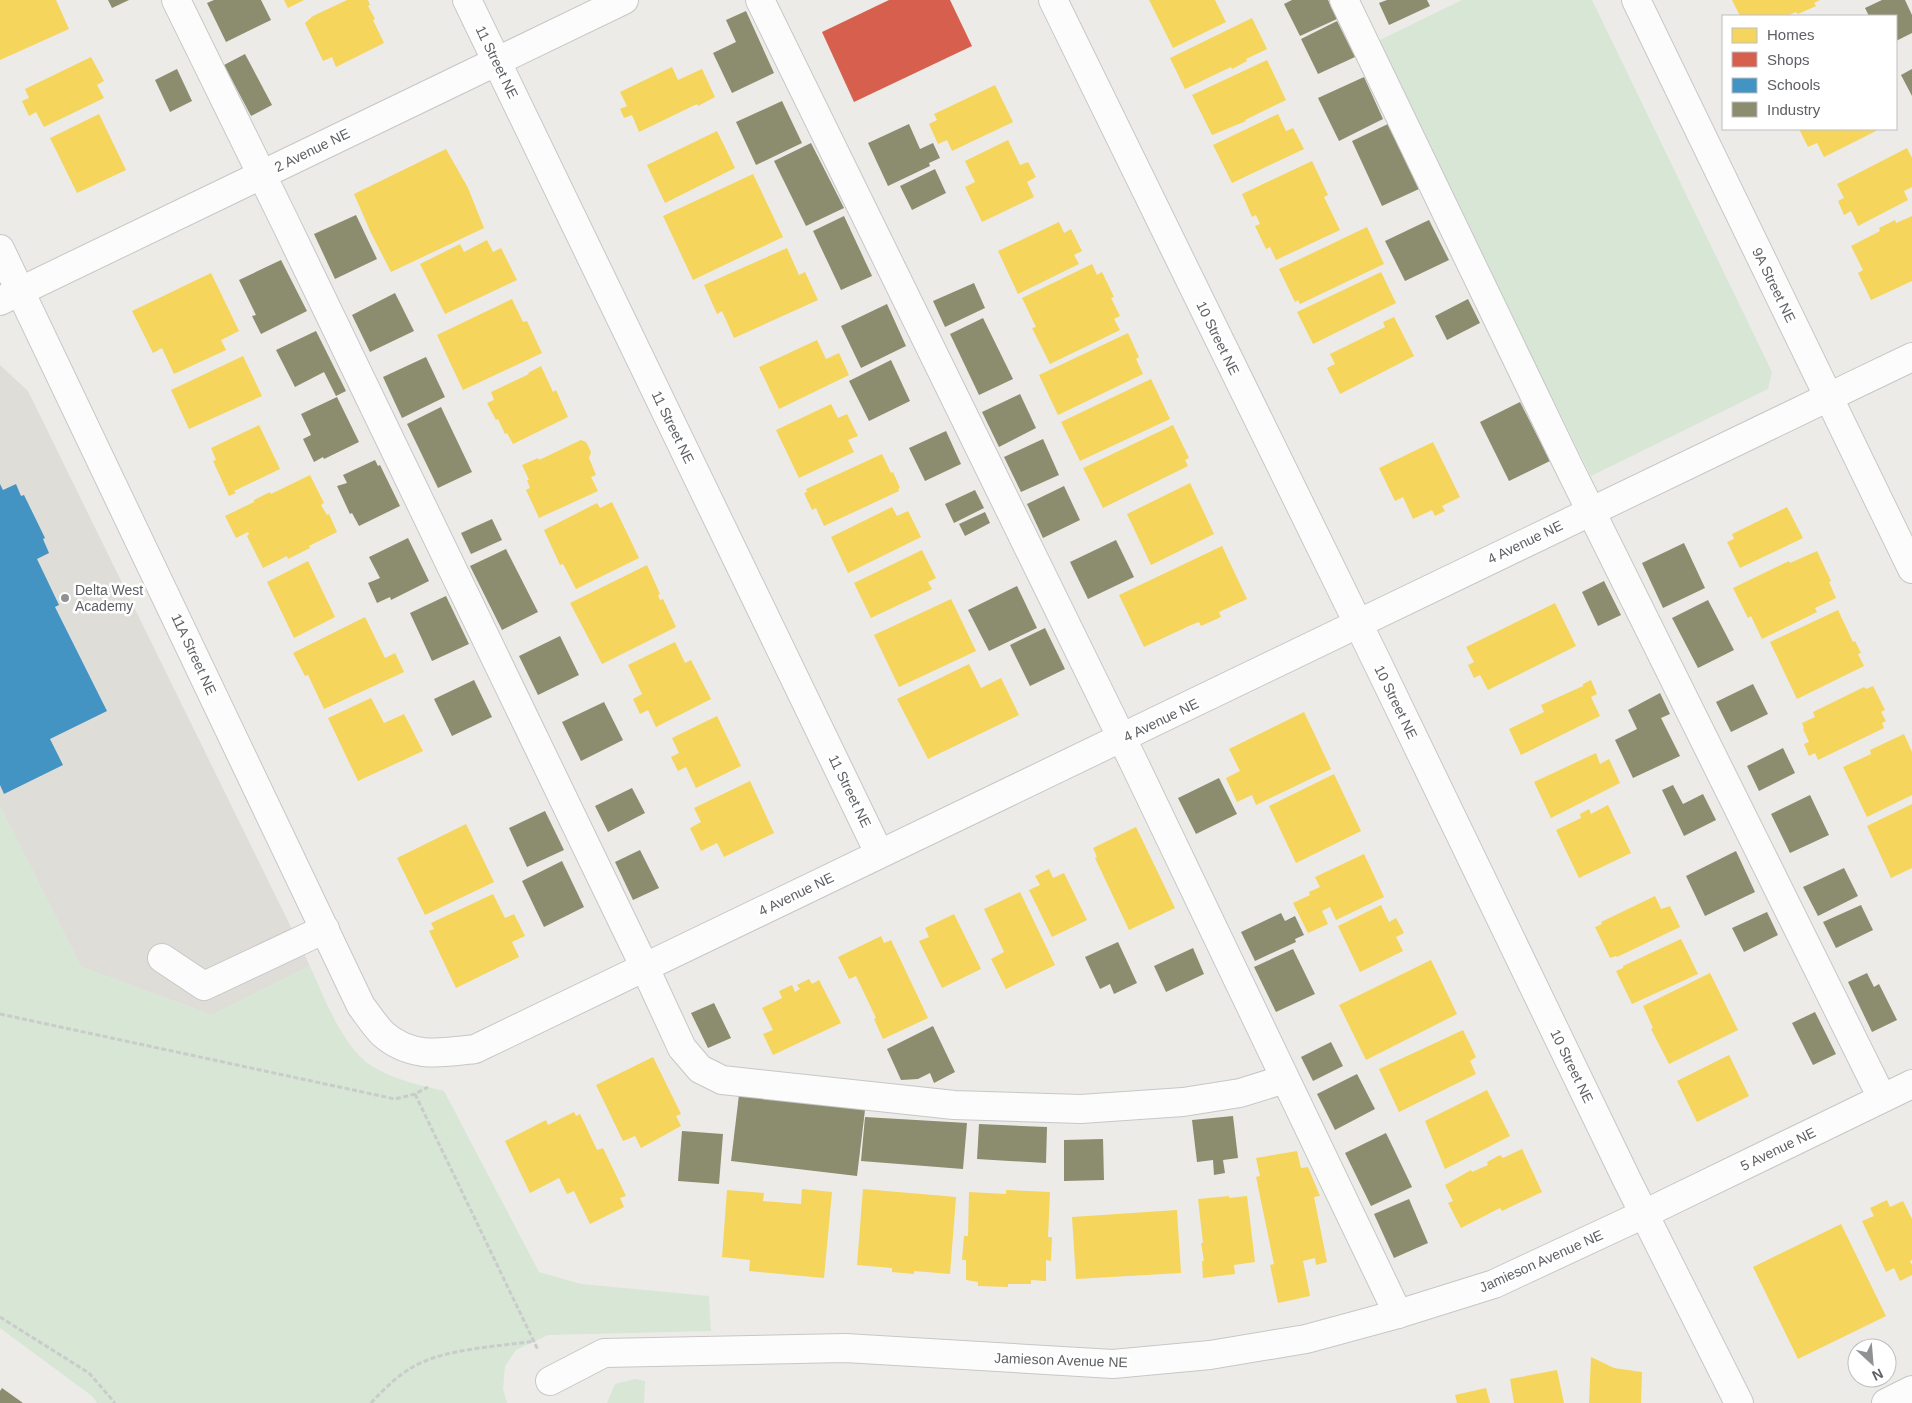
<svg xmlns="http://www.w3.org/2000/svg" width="1912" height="1403" font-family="Arial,sans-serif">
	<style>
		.education { fill: #dfddd8 }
		.green { fill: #d7e6d5 }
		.homes { fill: #f6d55c }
		.shops { fill: #d6604d }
		.schools { fill: #4393c3 }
		.industry { fill: #8c8c6e }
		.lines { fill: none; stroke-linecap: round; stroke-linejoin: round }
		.minor-casing { stroke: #c7c7c7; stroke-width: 30 }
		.path { stroke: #c9cccb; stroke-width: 3; stroke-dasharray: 5 2.5; stroke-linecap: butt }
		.minor { stroke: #fcfcfc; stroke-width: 28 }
		.poi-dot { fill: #8f9192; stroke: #fff; stroke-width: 2 }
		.labels { text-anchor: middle; stroke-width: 5; stroke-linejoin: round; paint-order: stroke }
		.street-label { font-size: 14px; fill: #5d6064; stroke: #fff }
		.poi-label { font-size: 14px; fill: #5d6064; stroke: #fff; text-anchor: start }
	</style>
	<rect width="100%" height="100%" fill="#ecebe8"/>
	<polygon class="education" points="0,365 28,391 310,966 212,1015 81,967 0,806"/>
	<g class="green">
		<polygon points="1462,0 1592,0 1772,372 1768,389 1591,476 1376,42"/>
		<path d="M0,806l81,161 131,48 98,-49c13,29 34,84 62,100 22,14 48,19 72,25l95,181 42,12 128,12 2,35 -163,4 -32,15 -11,16 -2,23 4,14h-410l-5,-7 -92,-68z"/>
		<polygon points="635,1379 645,1381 644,1403 607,1403 615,1384"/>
	</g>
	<g class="homes">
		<polygon points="0,0 56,0 69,29 0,60"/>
		<polygon points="284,0 304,0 288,8"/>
		<polygon points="347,0 368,0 370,5 368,6 375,19 373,20 384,43 336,67 332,57 323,61 305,23 313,16"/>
		<polygon points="1149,0 1215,0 1226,22 1173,48"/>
		<polygon points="1732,0 1820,0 1814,3 1816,6 1798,14 1796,12 1786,16 1740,16"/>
		<polygon points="1252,18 1267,49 1246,59 1247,61 1232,69 1231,67 1185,89 1170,58"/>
		<polygon points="91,57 104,81 97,85 104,98 44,127 36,112 29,116 22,101 29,98 25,89"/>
		<polygon points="1267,60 1286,100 1245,120 1246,121 1212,135 1192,95"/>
		<polygon points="672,67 678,80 702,69 715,97 698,106 697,104 639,132 632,115 624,118 620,109 627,106 620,92"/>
		<polygon points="995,85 1013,122 952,151 947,140 938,144 929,124 937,120 934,114"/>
		<polygon points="99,114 126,170 77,193 50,138"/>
		<polygon points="1278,114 1286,131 1293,128 1304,149 1232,183 1213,145"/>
		<polygon points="1799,129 1875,129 1876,131 1824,157 1817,143 1808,147"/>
		<polygon points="717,131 735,168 665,203 647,165"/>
		<polygon points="1008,140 1020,165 1028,162 1036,177 1027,182 1034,197 982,222 965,187 975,182 965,161"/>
		<polygon points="1907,148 1912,158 1912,187 1904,191 1908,200 1858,226 1851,211 1844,215 1838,201 1844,198 1837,184"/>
		<polygon points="446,149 468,188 484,228 391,272 371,233 354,194"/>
		<polygon points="1312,161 1328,195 1324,197 1340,230 1276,260 1270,247 1266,249 1255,226 1260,224 1256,215 1252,217 1242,194"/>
		<polygon points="753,174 783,237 693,280 663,216"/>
		<polygon points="1912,216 1912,281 1871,300 1858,273 1863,270 1851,246 1880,231 1879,228 1895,220 1896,223"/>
		<polygon points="1059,222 1064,233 1071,229 1082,251 1074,255 1079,264 1018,294 998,251"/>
		<polygon points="1367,227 1384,264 1300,304 1298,300 1295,302 1279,269"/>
		<polygon points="487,240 493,252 501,248 517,280 445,314 420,264 460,244 464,252"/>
		<polygon points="787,248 799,275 805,272 818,300 734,338 722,311 717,314 704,285"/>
		<polygon points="1092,264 1097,275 1102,272 1114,297 1111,298 1120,316 1114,319 1120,330 1050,364 1032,328 1036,327 1022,298"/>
		<polygon points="1381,272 1396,303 1313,344 1297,312"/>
		<polygon points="211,273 239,331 221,340 226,350 174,374 162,348 153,353 132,311"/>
		<polygon points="512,299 523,322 527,321 542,353 463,390 437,335"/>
		<polygon points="1394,317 1414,356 1340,394 1327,368 1335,364 1330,354 1385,327 1383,322"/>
		<polygon points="1128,333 1139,357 1136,359 1143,374 1058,415 1039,375"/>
		<polygon points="817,340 826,359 839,353 849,375 779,409 759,367"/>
		<polygon points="243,356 262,396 189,429 171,390"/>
		<polygon points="541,366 553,392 556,390 568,417 513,444 507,433 505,434 498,419 496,420 487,403 494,400 491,392 529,374 528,373"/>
		<polygon points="1151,379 1170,419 1080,461 1061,422"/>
		<polygon points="831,404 838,418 847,414 858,436 848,440 854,452 799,478 776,430"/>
		<polygon points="259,425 280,469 234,491 236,493 229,496 213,461 216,460 211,448"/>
		<polygon points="1173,425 1189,458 1185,460 1188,466 1103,508 1083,468"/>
		<polygon points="581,440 586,442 591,452 589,458 596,475 591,477 598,491 539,518 526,490 530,488 527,480 529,480 522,465 538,458 539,460"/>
		<polygon points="1433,442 1460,497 1442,506 1445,511 1435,516 1432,510 1413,519 1403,497 1395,501 1379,468"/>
		<polygon points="882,454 891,473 893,472 900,488 898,489 899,491 824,526 816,508 812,510 804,493 807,492 806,489"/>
		<polygon points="310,475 324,503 321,505 327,515 329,514 337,532 309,546 310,548 288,559 287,556 263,568 247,536 249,534 248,532 236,538 225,516 254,502 254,500 270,492 271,494"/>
		<polygon points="1190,483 1214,534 1151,565 1127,514"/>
		<polygon points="612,502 639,558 576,589 563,564 560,565 544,530 597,503 600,508"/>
		<polygon points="892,507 897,516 908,511 921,537 848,573 831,537"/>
		<polygon points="1787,507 1803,538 1740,568 1727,542 1734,539 1732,534"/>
		<polygon points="1222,546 1247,599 1219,612 1221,617 1201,626 1199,622 1191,625 1144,647 1119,595"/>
		<polygon points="922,550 936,578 928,582 932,589 871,618 854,583"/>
		<polygon points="1817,551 1831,581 1829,582 1836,598 1815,608 1817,612 1762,639 1751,616 1748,618 1733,588 1789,561 1790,563"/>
		<polygon points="308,561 335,617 294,638 267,582"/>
		<polygon points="647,565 660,594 658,595 660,600 663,599 676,627 602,664 570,603"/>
		<polygon points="951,599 976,651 899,687 874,635"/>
		<polygon points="1555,603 1576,646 1488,690 1480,675 1474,678 1468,665 1474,662 1466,647"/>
		<polygon points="1838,610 1853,642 1855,641 1861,653 1858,654 1864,666 1797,699 1770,642"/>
		<polygon points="365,617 385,658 395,653 404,672 324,709 308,675 305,676 293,653"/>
		<polygon points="675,642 685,663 691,660 711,699 656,727 648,710 640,714 633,699 642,694 628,665"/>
		<polygon points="969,664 981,688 1001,678 1019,715 928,759 897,699"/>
		<polygon points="1591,680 1597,694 1591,697 1600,716 1521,755 1509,729 1544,712 1541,705 1583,686 1583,684"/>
		<polygon points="1873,686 1885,710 1881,712 1886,721 1882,723 1884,728 1818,760 1815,753 1809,756 1804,744 1809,742 1803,729 1804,728 1802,723 1815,717 1813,712 1864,687 1866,689"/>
		<polygon points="371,698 384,723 404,714 423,751 358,781 328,718"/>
		<polygon points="1304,712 1331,769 1256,805 1252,795 1237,802 1226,778 1240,771 1229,749"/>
		<polygon points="717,716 741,766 696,788 686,767 678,771 671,757 679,753 672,738"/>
		<polygon points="1904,734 1912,752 1912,795 1867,817 1843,767 1871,754 1870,750"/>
		<polygon points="1596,753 1600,764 1609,759 1620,783 1551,818 1534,782"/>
		<polygon points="1334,774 1361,831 1296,863 1269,806"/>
		<polygon points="750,781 774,833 724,857 717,843 701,851 690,828 701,822 694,808"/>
		<polygon points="1912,804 1912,868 1891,878 1867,826"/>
		<polygon points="1608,805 1631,853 1579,878 1556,830 1581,818 1580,814 1589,809 1591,814"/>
		<polygon points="466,824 494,882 425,915 397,858"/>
		<polygon points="1136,827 1175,908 1129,930 1095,858 1097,857 1093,848"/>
		<polygon points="1364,854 1384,897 1336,920 1330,907 1322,911 1328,924 1308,933 1293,903 1310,895 1309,892 1320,887 1315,877"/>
		<polygon points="1049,869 1053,878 1064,873 1087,920 1052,937 1029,890 1040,885 1035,876"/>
		<polygon points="1020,892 1055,965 1006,989 991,959 1004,952 984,909"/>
		<polygon points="493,894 505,918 514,914 525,936 512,942 519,957 456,988 429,931 434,929 431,923"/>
		<polygon points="1655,896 1661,909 1670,906 1680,927 1617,957 1616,956 1610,958 1595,927 1602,924 1601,922"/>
		<polygon points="1381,905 1389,922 1396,918 1404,933 1396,937 1403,951 1360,972 1338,926"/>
		<polygon points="954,914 981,969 942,988 919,941 929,937 925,928"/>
		<polygon points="881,936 884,943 891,940 928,1018 883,1039 874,1019 876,1018 856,976 849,979 838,957"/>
		<polygon points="1681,939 1698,974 1632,1004 1616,971 1623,968 1623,966"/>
		<polygon points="1431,960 1457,1014 1366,1060 1339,1005"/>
		<polygon points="1710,973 1738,1030 1669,1064 1651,1029 1653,1028 1643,1006"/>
		<polygon points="809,979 812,984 819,980 841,1023 773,1055 763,1034 773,1030 762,1008 782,998 779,991 792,985 795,992 800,989 797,985"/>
		<polygon points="1463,1030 1476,1057 1470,1061 1476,1074 1399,1112 1379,1069"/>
		<polygon points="1729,1055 1749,1096 1697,1122 1677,1081"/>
		<polygon points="653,1057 681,1114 676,1116 681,1126 641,1148 635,1136 623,1141 596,1085"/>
		<polygon points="1487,1090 1510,1136 1445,1169 1425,1121"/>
		<polygon points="574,1112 576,1116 580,1114 597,1150 603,1148 626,1196 620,1198 624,1207 590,1224 574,1191 567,1194 559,1178 530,1193 505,1141 546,1120 548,1125"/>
		<polygon points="1522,1149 1542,1192 1502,1211 1500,1208 1461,1228 1448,1203 1453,1201 1445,1185 1471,1170 1472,1172 1488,1165 1487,1162 1500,1155 1503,1158"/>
		<polygon points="1297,1151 1301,1168 1308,1167 1320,1196 1314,1197 1327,1262 1316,1265 1315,1258 1303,1261 1310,1296 1278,1303 1270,1265 1274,1264 1256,1177 1260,1176 1256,1158"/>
		<polygon points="802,1189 832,1192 824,1278 749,1271 750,1260 722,1257 727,1190 764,1193 763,1201 801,1204"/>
		<polygon points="863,1189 956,1197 950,1274 914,1271 914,1274 892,1272 892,1268 857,1265"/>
		<polygon points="1006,1190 1050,1192 1048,1237 1052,1237 1051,1261 1046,1260 1046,1281 1031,1280 1031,1284 1008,1284 1008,1287 978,1286 978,1282 966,1280 966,1260 962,1260 964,1236 968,1236 969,1192 1006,1194"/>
		<polygon points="1229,1196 1229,1198 1247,1196 1255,1262 1234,1265 1235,1274 1203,1278 1202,1261 1204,1261 1201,1243 1203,1243 1198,1199"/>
		<polygon points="1887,1200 1890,1207 1903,1201 1912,1219 1912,1260 1910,1261 1912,1265 1912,1275 1900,1281 1894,1268 1886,1272 1862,1221 1874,1216 1870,1208"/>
		<polygon points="1177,1210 1181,1273 1076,1279 1072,1217"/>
		<polygon points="1841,1224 1886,1316 1798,1359 1753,1267"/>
		<polygon points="1591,1357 1614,1368 1642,1372 1641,1403 1589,1403"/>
		<polygon points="1557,1370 1564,1403 1514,1403 1510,1379"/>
		<polygon points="1486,1388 1490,1403 1457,1403 1455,1395"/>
	</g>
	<polygon class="shops" points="889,0 950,0 972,46 854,102 822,32"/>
	<polygon class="schools" points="0,484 3,490 16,484 21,496 24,495 45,538 43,539 49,553 37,559 59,605 55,607 107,711 50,739 63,765 4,794 0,785"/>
	<g class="industry">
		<polygon points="108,0 129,0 112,8"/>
		<polygon points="214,0 261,0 271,20 226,42 207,3"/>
		<polygon points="1292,0 1328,0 1337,19 1300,36 1284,4"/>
		<polygon points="1387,0 1427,0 1430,6 1389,25 1379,3"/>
		<polygon points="1882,0 1905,0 1912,15 1912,33 1896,41 1896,16 1869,16 1865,8"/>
		<polygon points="746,11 774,73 732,93 713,53 736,42 726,20"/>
		<polygon points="1337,21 1355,57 1318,74 1301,39"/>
		<polygon points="245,54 272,105 251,116 224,65"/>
		<polygon points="177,69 192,101 170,112 155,80"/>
		<polygon points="1912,69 1912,96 1901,75"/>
		<polygon points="1364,77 1383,119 1339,141 1318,98"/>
		<polygon points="782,101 802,143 756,165 736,122"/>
		<polygon points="909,124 920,149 933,143 940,158 929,163 930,166 888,186 868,143"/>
		<polygon points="1388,124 1419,189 1382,206 1352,141"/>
		<polygon points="811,143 844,208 806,226 774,161"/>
		<polygon points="935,169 946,193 912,210 900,186"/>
		<polygon points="356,215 377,259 335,279 314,234"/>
		<polygon points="844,216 872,276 841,290 813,231"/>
		<polygon points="1429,220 1449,260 1405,281 1385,241"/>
		<polygon points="281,260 307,311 261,334 252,316 256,315 239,280"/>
		<polygon points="974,283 985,308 945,327 933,301"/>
		<polygon points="395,293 414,331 370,352 352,315"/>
		<polygon points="1468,299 1480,323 1447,340 1435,316"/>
		<polygon points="887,304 906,346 861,368 841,326"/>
		<polygon points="983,318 1013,379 979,395 950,334"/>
		<polygon points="316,331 346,391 336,396 324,372 295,387 276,350"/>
		<polygon points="426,357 445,397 402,418 383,377"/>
		<polygon points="891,360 910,401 869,421 849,381"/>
		<polygon points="1020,394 1036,428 999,447 982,412"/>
		<polygon points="337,397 359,442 324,459 323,457 314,462 303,439 311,435 301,414"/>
		<polygon points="1520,402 1550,461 1509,481 1480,422"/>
		<polygon points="441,407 472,472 438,488 407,424"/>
		<polygon points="946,431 961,464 925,481 909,448"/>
		<polygon points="1043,439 1059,475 1021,492 1004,457"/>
		<polygon points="375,460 378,466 380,465 400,506 359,526 352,513 350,514 337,486 347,483 343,475"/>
		<polygon points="1064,486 1080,520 1043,538 1027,504"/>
		<polygon points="975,490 984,508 954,523 945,504"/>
		<polygon points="985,512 990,523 965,536 959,524"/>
		<polygon points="492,519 502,540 471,554 461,533"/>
		<polygon points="408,538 429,581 391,600 390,597 377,603 368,583 380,578 369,557"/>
		<polygon points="1116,540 1134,577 1088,599 1070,562"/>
		<polygon points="1684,543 1705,588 1663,608 1642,563"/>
		<polygon points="506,549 538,612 502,630 470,566"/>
		<polygon points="1604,581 1621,615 1598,626 1582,592"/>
		<polygon points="1017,586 1037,628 989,651 968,610"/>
		<polygon points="446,596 469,644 432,661 410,613"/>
		<polygon points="1708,600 1734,650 1698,668 1672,618"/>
		<polygon points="1045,628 1065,669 1030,686 1010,645"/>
		<polygon points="560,636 579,675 538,695 519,656"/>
		<polygon points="474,680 492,717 452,736 434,699"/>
		<polygon points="1753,684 1768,714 1731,732 1716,702"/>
		<polygon points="1660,693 1670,714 1661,718 1680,756 1633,778 1615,740 1637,729 1628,710"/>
		<polygon points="604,702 623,740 581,761 562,722"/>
		<polygon points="1783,748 1795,773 1759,791 1747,766"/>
		<polygon points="1219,778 1237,814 1196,834 1178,798"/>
		<polygon points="1673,785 1683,804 1703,794 1716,820 1684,836 1662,790"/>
		<polygon points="632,788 645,813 608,832 595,806"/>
		<polygon points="1810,795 1829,835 1790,853 1771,814"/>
		<polygon points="545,811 564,850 527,867 509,828"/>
		<polygon points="640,850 659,888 633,900 615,862"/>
		<polygon points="1736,851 1755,892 1705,916 1686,876"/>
		<polygon points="562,861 584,907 544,927 522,881"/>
		<polygon points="1844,868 1858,896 1818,916 1803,887"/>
		<polygon points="1861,905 1873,930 1836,948 1823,922"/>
		<polygon points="1767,912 1778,935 1744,952 1732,928"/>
		<polygon points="1281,913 1285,921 1295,916 1304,935 1295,939 1296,942 1255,961 1241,932"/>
		<polygon points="1118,942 1137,983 1114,994 1110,984 1100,989 1085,957"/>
		<polygon points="1193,948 1204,974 1166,992 1154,966"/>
		<polygon points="1293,949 1315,994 1276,1012 1254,967"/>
		<polygon points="1867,973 1874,987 1879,984 1897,1020 1872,1032 1848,982"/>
		<polygon points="714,1003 731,1038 708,1048 691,1013"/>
		<polygon points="1815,1012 1836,1054 1813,1065 1792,1023"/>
		<polygon points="933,1026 955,1072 934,1083 930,1073 918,1079 901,1080 887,1049"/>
		<polygon points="1331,1042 1343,1066 1313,1081 1301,1057"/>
		<polygon points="1357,1074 1375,1109 1335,1130 1317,1094"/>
		<polygon points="739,1095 865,1110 857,1176 731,1161"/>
		<polygon points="1233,1116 1238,1158 1223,1160 1225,1173 1214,1175 1213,1160 1197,1162 1192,1120"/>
		<polygon points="865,1117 967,1123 963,1169 861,1161"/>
		<polygon points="979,1124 1047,1127 1046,1163 977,1159"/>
		<polygon points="682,1131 723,1134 719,1184 678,1181"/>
		<polygon points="1386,1133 1412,1187 1371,1206 1345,1153"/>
		<polygon points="1103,1139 1104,1180 1064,1181 1064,1140"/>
		<polygon points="1409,1199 1428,1243 1394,1258 1374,1214"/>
		<polygon points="2,1388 23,1403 0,1403 0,1391"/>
	</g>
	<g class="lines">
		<defs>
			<g id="minor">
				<polyline points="176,0 284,220 645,968 682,1048 700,1069 722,1080 954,1105 1081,1109 1183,1102 1240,1093 1285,1079"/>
				<polyline points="467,0 879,853"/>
				<polyline points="760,0 1135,765 1398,1314"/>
				<polyline points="1053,0 1376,660 1627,1180 1739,1403"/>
				<polyline points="1344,0 1568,465 1882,1098"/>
				<polyline points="1636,0 1912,569"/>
				<path d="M0,249l361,757c7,9 14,20 22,28 29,25 58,19 92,15 480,-230 958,-462 1437,-692"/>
				<polyline points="0,301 624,0"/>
				<polyline points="162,958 204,986 325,929"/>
				<polyline points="550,1381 604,1353 845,1348 1113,1364 1210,1355 1306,1339 1398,1314 1494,1284 1644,1214 1912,1084"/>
				<polyline points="1886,1403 1912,1390"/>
			</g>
		</defs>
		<use href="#minor" class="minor-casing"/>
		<g class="path">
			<polyline points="0,1014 395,1099 415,1094 428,1087"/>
			<polyline points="415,1094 538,1350"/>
			<polyline points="0,1317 89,1373 115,1403"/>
			<path d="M371,1403c12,-13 25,-26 40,-35 33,-20 86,-21 124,-27"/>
		</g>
		<use href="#minor" class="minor"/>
	</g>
	<circle class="poi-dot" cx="65" cy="598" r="5"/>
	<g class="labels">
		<g class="street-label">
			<text transform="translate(497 62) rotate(64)" y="5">11 Street NE</text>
			<text transform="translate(312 150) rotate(-26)" y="5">2 Avenue NE</text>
			<text transform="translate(1774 285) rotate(64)" y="5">9A Street NE</text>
			<text transform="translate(1218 338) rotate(64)" y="5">10 Street NE</text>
			<text transform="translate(673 427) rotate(64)" y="5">11 Street NE</text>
			<text transform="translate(1525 542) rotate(-26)" y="5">4 Avenue NE</text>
			<text transform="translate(194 654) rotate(65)" y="5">11A Street NE</text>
			<text transform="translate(1396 702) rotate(64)" y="5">10 Street NE</text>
			<text transform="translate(1161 720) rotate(-26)" y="5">4 Avenue NE</text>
			<text transform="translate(850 791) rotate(64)" y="5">11 Street NE</text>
			<text transform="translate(796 894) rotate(-26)" y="5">4 Avenue NE</text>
			<text transform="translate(1572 1066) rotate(64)" y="5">10 Street NE</text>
			<text transform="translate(1778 1149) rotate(-26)" y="5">5 Avenue NE</text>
			<text transform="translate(1541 1261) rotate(-24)" y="5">Jamieson Avenue NE</text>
			<text transform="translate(1061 1360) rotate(2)" y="5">Jamieson Avenue NE</text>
		</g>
		<g class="poi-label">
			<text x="75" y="595">Delta West<tspan x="75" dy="16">Academy</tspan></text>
		</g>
	</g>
	<rect x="1722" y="15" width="175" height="115" fill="#ffffff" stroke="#bebfc1"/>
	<rect x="1732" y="28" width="25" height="15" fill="#f6d55c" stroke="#bebfc1"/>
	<text x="1767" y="40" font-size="15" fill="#5d6064">Homes</text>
	<rect x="1732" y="52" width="25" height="15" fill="#d6604d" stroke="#bebfc1"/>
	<text x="1767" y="65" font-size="15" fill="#5d6064">Shops</text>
	<rect x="1732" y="78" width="25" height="15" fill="#4393c3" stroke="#bebfc1"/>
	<text x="1767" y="90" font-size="15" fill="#5d6064">Schools</text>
	<rect x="1732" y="102" width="25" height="15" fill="#8c8c6e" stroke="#bebfc1"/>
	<text x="1767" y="115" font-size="15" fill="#5d6064">Industry</text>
	<g transform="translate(1872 1363) rotate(154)"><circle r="24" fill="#ffffff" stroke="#bebfc1"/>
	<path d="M0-4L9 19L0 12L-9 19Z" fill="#8f9192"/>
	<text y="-8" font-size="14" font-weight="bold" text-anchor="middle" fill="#5d6064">N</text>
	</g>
</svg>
